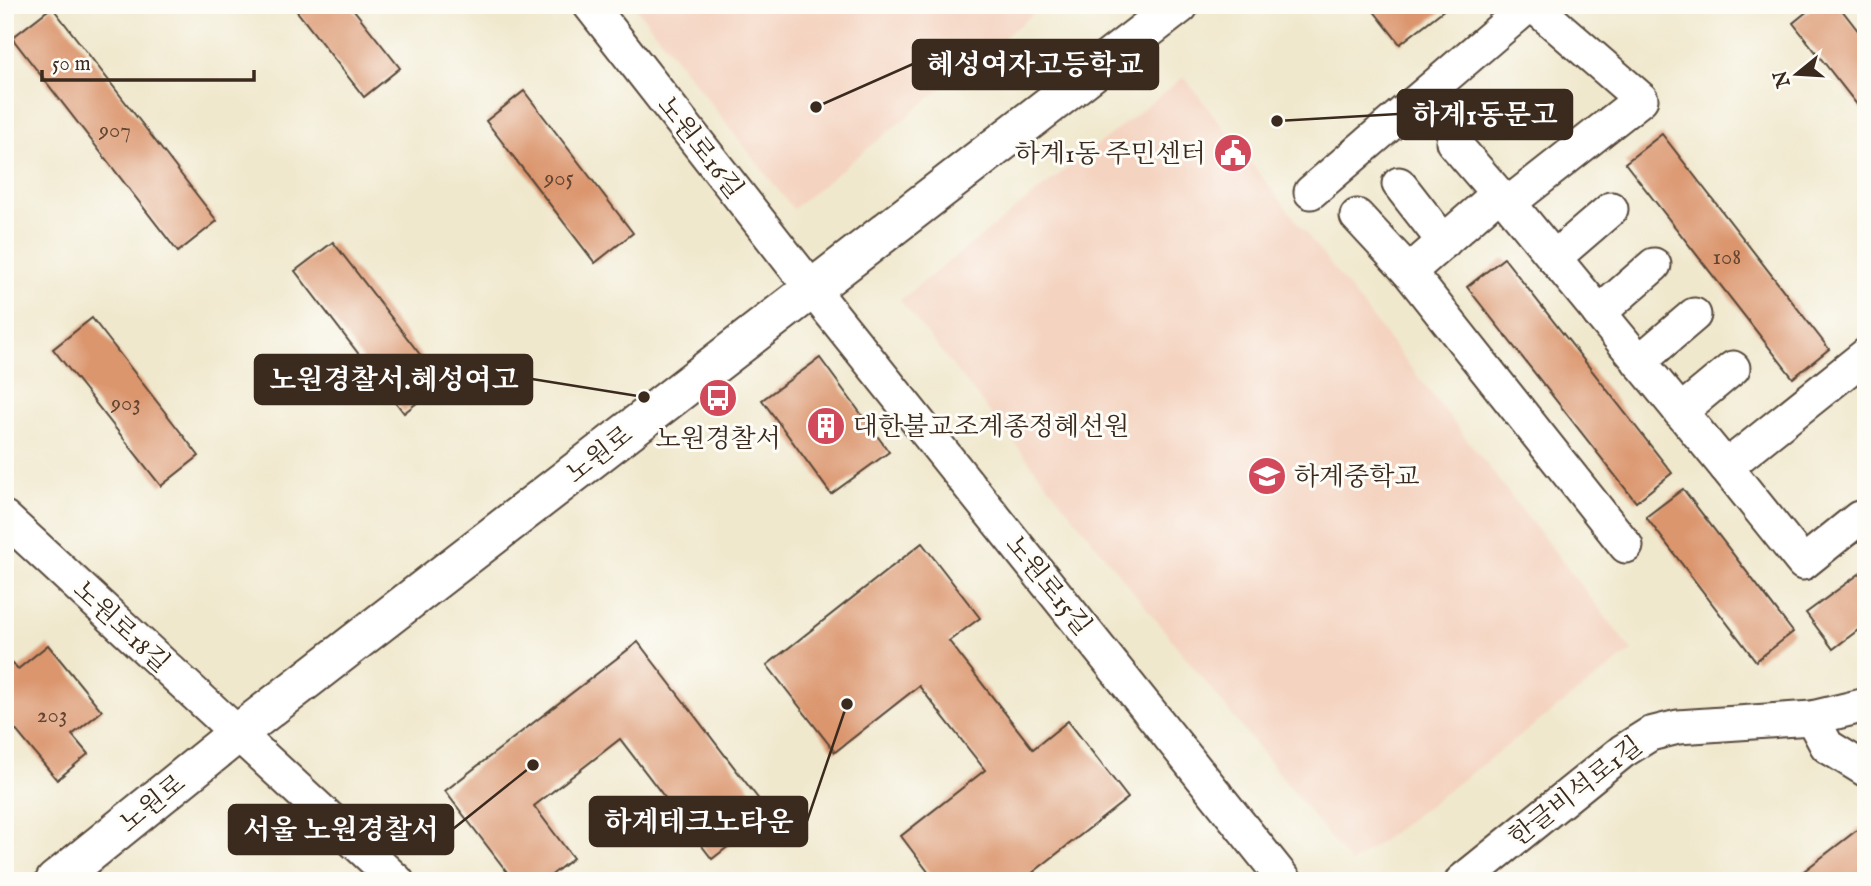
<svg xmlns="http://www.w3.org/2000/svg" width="1871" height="886" font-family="'IM FELL English','Noto Serif KR',serif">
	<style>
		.built { fill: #f4d3c0 }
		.building { fill: #db966e }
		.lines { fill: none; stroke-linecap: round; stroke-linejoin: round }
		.minor-casing { stroke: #564638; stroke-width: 37 }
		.major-casing { stroke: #564638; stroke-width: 42 }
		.minor { stroke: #fff; stroke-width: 33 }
		.major { stroke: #fff; stroke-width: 38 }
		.labels { text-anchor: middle; stroke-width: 6; stroke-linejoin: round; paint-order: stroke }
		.number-label { font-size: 23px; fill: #634532 }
		.street-label { font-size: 26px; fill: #3b2a1e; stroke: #fdfcf7 }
		.poi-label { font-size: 26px; fill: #3b2a1e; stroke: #fdfcf7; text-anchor: start }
		.leader { fill: none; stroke: #3b2a1e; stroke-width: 2.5 }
		.callout-dot { fill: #3b2a1e; stroke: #fdfcf7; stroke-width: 2.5 }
		.callout { fill: #3b2a1e; stroke: #3b2a1e; stroke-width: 2.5 }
		.callout-label { font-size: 28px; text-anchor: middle; font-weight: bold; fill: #fff }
	</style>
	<rect width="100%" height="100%" fill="#fdfcf7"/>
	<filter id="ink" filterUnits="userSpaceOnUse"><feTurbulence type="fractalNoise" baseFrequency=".0143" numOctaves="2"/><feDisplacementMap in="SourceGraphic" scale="14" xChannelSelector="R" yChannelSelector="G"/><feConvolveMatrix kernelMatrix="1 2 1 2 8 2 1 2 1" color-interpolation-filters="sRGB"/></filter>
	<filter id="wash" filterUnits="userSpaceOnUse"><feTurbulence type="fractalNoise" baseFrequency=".00686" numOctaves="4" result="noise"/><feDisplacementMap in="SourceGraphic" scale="28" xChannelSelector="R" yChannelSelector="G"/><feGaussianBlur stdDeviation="1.57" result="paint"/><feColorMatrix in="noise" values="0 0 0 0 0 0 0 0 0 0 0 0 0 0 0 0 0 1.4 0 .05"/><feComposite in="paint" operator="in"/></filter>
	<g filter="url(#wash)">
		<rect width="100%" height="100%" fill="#f0e8cd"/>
		<g class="built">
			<polygon points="634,5 1044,5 793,209"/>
			<polygon points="1184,77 1632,651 1351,864 900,300"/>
		</g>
		<g id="blocks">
			<g class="building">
				<polygon points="292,5 350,5 400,68 364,97"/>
				<polygon points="1369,5 1450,5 1400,44"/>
				<polygon points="1815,5 1838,5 1866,41 1866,116 1793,23"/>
				<polygon points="52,7 217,221 178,252 12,38"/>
				<polygon points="524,91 633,233 595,263 486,121"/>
				<polygon points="1662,134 1829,349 1793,378 1625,163"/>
				<polygon points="333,242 442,383 404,413 295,271"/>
				<polygon points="1504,258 1672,473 1636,502 1467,287"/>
				<polygon points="92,318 199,456 161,486 53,349"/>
				<polygon points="820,358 889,452 831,494 762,400"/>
				<polygon points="1683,489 1793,632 1756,661 1646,517"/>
				<polygon points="922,543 980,618 949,641 1033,749 1068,721 1128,798 1022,881 935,881 901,836 985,770 919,686 835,752 767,665"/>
				<polygon points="1866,569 1866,624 1833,649 1806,613"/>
				<polygon points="638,642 770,814 712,859 620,739 534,806 573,858 544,881 514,881 445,791"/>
				<polygon points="48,645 102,711 72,735 88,754 57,780 5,717 5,654 18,669"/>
				<polygon points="1866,823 1866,881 1791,881"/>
			</g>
		</g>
	</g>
	<g filter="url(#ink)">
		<use href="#blocks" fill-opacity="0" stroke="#564638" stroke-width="2"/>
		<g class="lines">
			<defs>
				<g id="minor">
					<polyline points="590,5 812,289 1285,881"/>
					<polyline points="1453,142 1498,194"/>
					<polyline points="1399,184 1444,242"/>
					<polyline points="1311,192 1529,5"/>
					<polyline points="1509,203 1641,99 1533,5"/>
					<polyline points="1357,216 1409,272"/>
					<polyline points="1554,258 1611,209"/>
					<polyline points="1599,313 1654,265"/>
					<polyline points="1639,362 1694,315"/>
					<polyline points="1680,412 1733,368"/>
					<polyline points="5,518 397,881"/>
					<polyline points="1859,518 1803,563 1726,467 1866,355"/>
					<polyline points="1626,546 1409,272 1498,194 1509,203 1726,467"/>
					<polyline points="1812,718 1827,746 1866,770"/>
					<polyline points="1462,881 1623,751 1650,734 1678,727 1812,718 1866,705"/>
				</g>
				<polyline id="major" points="55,881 238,733 1179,5"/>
			</defs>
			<use href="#minor" class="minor-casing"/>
			<use href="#major" class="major-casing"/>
			<use href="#minor" class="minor"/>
			<use href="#major" class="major"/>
		</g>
	</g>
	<defs>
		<symbol id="civic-disc" viewBox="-11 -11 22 22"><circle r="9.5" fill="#d1495b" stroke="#fdfcf7"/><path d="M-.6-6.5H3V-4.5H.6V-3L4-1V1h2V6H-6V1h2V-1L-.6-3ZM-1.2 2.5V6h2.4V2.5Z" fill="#fff"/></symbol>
		<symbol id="bus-disc" viewBox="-11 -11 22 22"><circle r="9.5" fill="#d1495b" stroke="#fdfcf7"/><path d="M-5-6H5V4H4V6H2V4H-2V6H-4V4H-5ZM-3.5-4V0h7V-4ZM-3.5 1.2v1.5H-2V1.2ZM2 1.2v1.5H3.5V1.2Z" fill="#fff"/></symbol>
		<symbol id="building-disc" viewBox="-11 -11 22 22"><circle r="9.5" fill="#d1495b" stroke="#fdfcf7"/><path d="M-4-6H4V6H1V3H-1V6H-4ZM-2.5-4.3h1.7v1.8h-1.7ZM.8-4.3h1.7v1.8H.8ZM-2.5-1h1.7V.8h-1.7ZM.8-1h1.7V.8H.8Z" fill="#fff"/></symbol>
		<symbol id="school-disc" viewBox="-11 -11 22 22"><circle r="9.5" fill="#d1495b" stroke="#fdfcf7"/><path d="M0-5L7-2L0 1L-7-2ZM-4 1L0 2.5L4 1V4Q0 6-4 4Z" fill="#fff"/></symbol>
	</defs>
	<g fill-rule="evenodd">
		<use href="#civic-disc" x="1211" y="131" width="44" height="44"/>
		<use href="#bus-disc" x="696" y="376" width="44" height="44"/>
		<use href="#building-disc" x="804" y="404" width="44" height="44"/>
		<use href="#school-disc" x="1245" y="454" width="44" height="44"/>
	</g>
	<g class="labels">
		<g class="number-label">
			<text x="115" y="137">907</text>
			<text x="559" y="185">905</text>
			<text x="1727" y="264">108</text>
			<text x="126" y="410">903</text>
			<text x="52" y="722">203</text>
		</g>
		<g class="street-label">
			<text transform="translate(701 147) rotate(52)" y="9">노원로16길</text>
			<text transform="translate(599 454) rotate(-38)" y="9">노원로</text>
			<text transform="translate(1049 585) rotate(51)" y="9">노원로15길</text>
			<text transform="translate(122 626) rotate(43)" y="9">노원로18길</text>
			<text transform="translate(1575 791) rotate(-38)" y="9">한글비석로1길</text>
			<text transform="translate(152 803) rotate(-39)" y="9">노원로</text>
		</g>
		<g class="poi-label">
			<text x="1206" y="162" text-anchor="end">하계1동 주민센터</text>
			<text x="853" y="435">대한불교조계종정혜선원</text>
			<text x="718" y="447" text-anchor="middle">노원경찰서</text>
			<text x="1294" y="485">하계중학교</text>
		</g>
	</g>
	<path class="leader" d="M816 107L913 64M1277 121L1398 114M644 397L532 379M847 704L807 821M533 765L453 829"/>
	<g class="callout-dot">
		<circle cx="816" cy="107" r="7"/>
		<circle cx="1277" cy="121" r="7"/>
		<circle cx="644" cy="397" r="7"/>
		<circle cx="847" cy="704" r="7"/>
		<circle cx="533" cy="765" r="7"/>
	</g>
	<g class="callout">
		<rect x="913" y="40" width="245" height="49" rx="7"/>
		<rect x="1398" y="90" width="174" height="49" rx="7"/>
		<rect x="255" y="355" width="277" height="49" rx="7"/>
		<rect x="590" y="797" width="217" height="49" rx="7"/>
		<rect x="229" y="805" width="224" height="49" rx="7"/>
	</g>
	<g class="callout-label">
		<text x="1035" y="74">혜성여자고등학교</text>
		<text x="1485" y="124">하계1동문고</text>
		<text x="394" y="389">노원경찰서.혜성여고</text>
		<text x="699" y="831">하계테크노타운</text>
		<text x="341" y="839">서울 노원경찰서</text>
	</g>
	<rect width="1871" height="886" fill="none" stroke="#fdfcf7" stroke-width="28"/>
	<g transform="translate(1797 74) rotate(252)" stroke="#fdfcf7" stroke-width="5" paint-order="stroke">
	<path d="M0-5L12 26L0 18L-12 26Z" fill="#3b2a1e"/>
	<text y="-10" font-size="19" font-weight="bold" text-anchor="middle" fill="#3b2a1e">N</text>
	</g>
	<path d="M42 70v10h212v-10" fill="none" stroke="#3b2a1e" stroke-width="3.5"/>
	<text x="52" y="70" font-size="21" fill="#3b2a1e" stroke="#fdfcf7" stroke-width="5" paint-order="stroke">50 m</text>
</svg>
